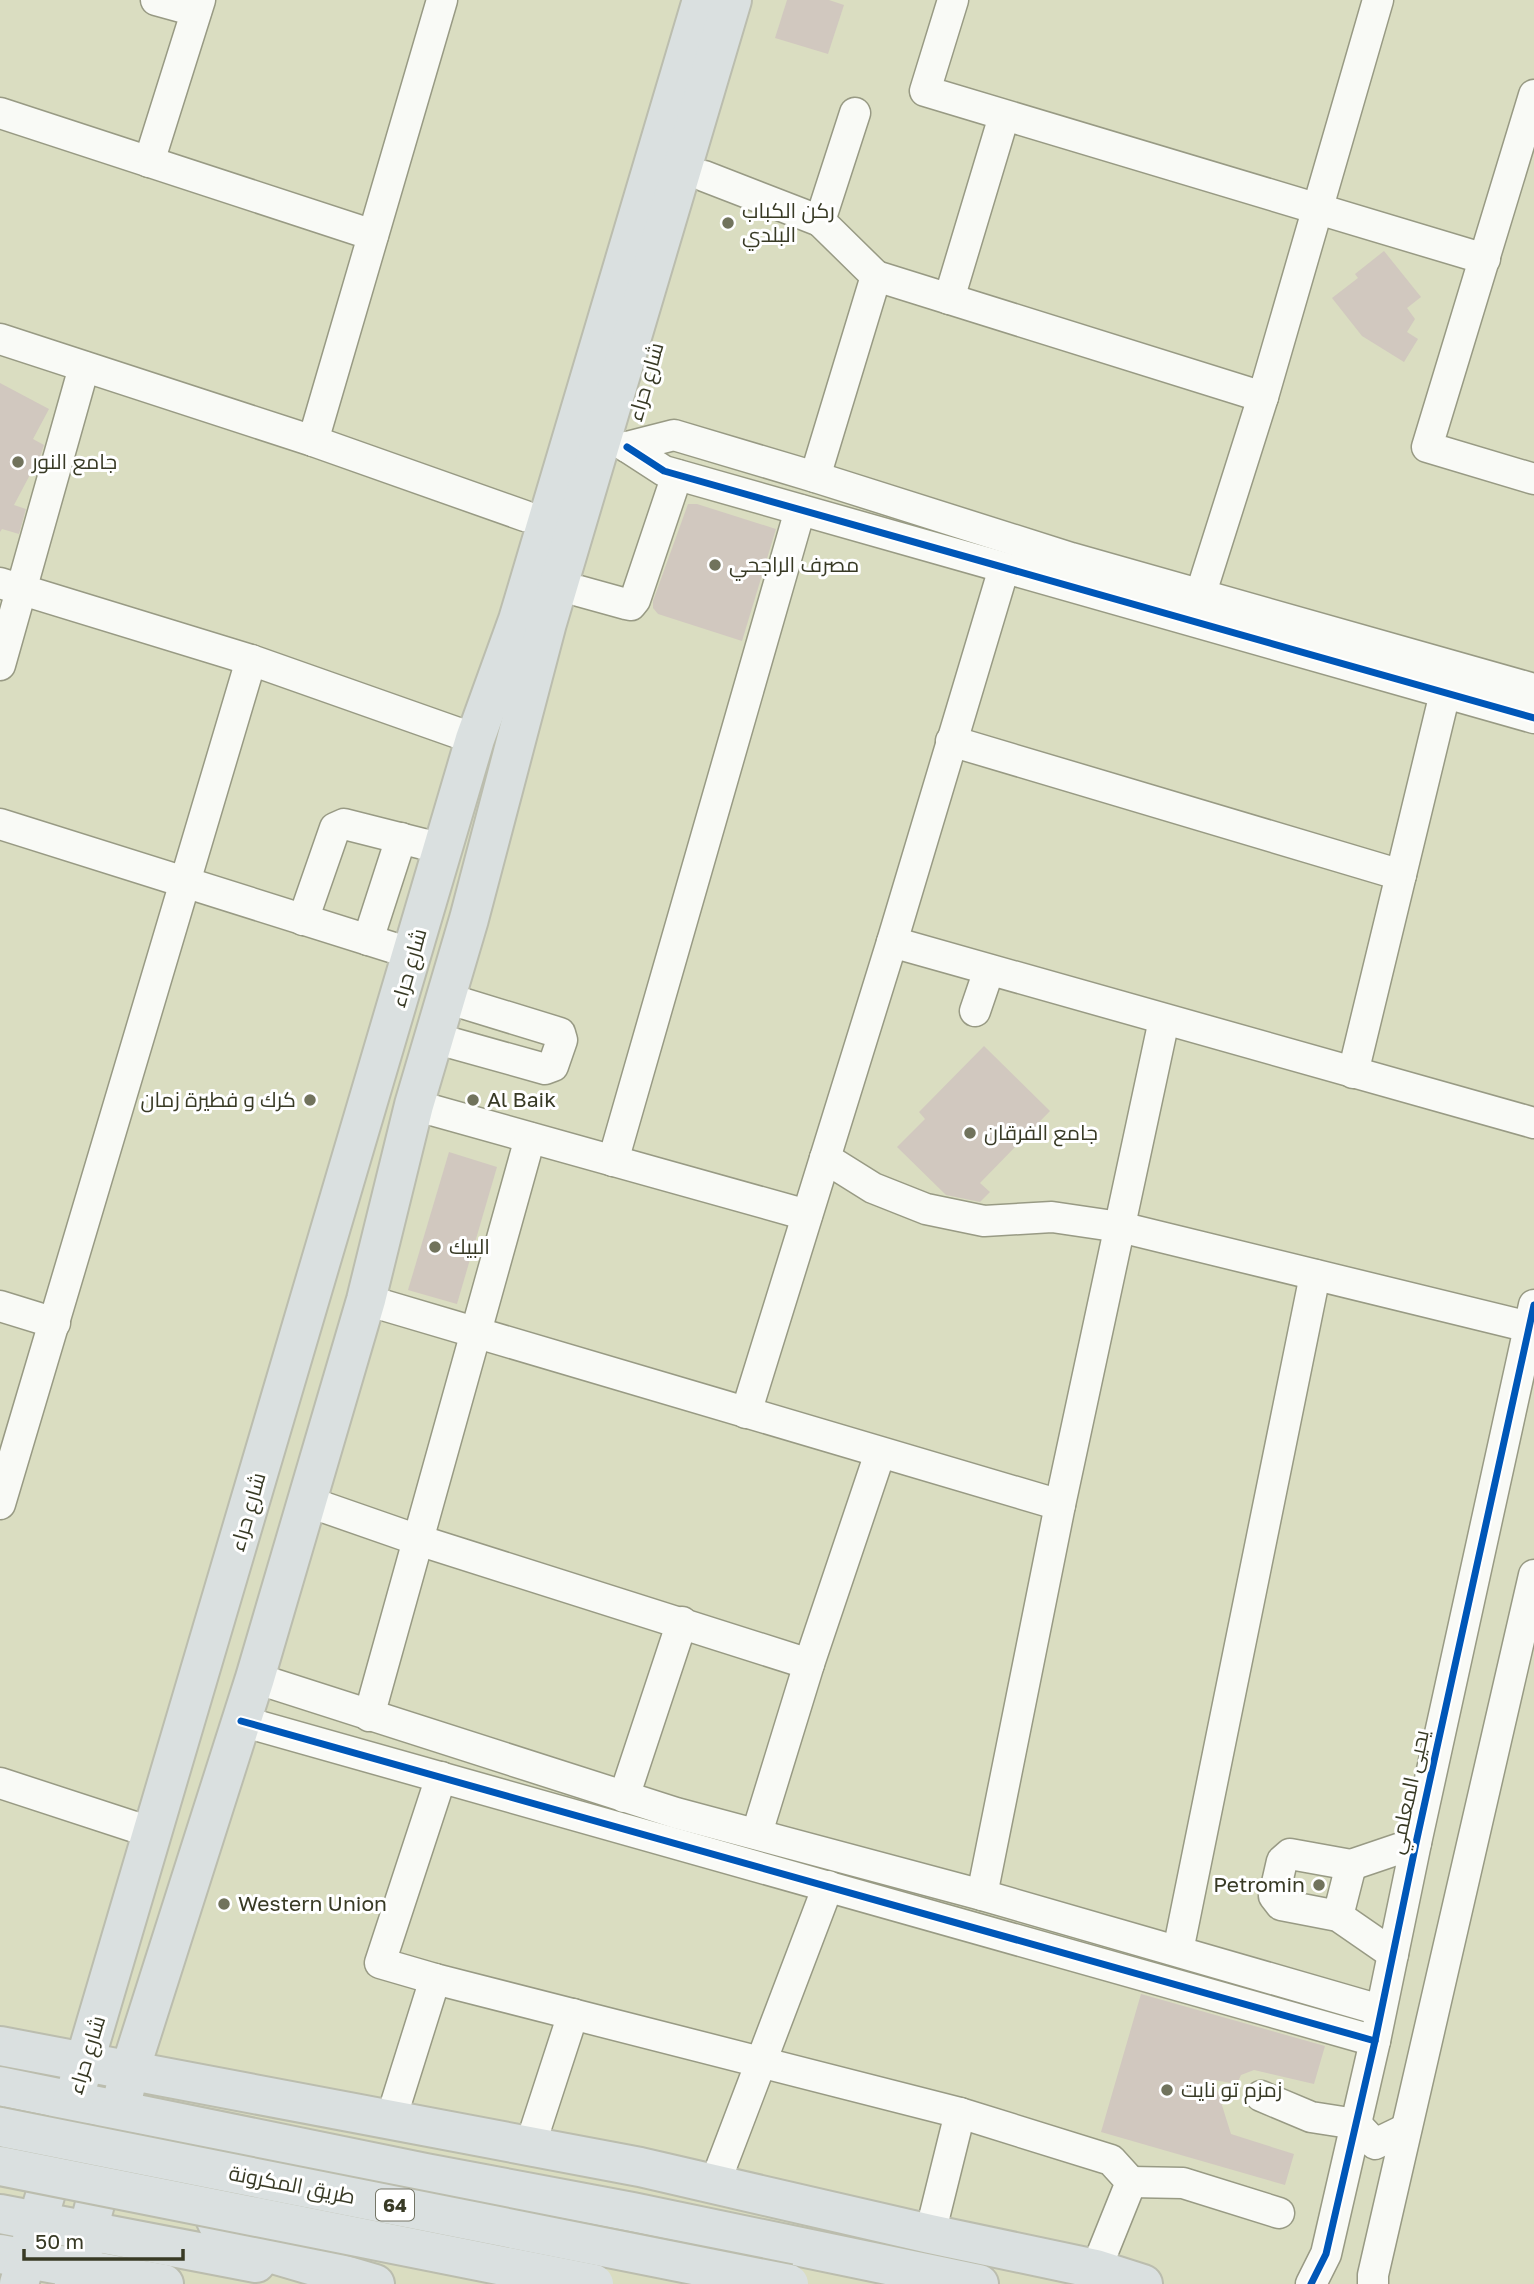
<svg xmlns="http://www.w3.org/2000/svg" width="1534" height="2284" font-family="'Golos Text',Cairo,sans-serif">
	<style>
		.building { fill: #d1c8bf }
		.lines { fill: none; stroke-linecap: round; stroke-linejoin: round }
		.minor-casing { stroke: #989a84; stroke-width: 33 }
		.major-casing { stroke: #bbbdae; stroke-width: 42 }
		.minor { stroke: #f9faf6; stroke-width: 30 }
		.major { stroke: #dae0e0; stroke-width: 38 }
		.major-bridge-casing { stroke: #bbbdae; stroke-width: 42; stroke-linecap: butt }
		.major-bridge { stroke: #dae0e0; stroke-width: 38 }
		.cycleway-casing { stroke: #fff; stroke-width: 11 }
		.cycleway { stroke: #0057b8; stroke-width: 7 }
		.poi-dot { fill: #71735c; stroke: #fff; stroke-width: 2.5 }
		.labels { text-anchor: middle; stroke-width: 6; stroke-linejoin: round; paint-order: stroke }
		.shield { fill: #fff; stroke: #747566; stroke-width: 2 }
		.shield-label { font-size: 19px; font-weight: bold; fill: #383a25 }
		.poi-label { font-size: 21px; fill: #383a25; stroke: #fff; text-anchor: start }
		.street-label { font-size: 21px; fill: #383a25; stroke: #fff }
	</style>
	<rect width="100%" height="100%" fill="#daddc1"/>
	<g class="building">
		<polygon points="787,0 829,0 844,5 828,54 775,38"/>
		<polygon points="1384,251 1421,297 1407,308 1415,319 1407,332 1418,339 1404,362 1362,336 1332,298 1358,278 1355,274"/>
		<polygon points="0,383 49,409 33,439 44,445 41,454 14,505 26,509 19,534 2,529 0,532"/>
		<polygon points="688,504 697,504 776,529 742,641 658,614 653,608 653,601"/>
		<polygon points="984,1046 1050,1111 980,1183 990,1192 980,1202 946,1195 897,1147 925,1119 919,1112"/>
		<polygon points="449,1152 497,1167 457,1304 408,1290"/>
		<polygon points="1141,1994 1325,2046 1314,2084 1254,2070 1241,2075 1237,2084 1214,2080 1231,2134 1294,2154 1285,2185 1101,2132"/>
	</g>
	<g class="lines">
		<defs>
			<g id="minor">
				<polyline points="156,0 196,11"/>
				<polyline points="953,0 925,91 1485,259"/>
				<polyline points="1534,95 1427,447 1534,479"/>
				<polyline points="0,113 373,235"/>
				<polyline points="149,162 200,0"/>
				<polyline points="704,176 820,221"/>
				<polyline points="876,276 1263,397"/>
				<polyline points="949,299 1004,116"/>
				<polyline points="0,339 313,441 525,516"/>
				<polyline points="313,441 442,0"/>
				<polyline points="627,447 664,471 1534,718"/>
				<polyline points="627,447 674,435 815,477 1071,558 1534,689"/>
				<polyline points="815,477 876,276 820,221 855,113"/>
				<polyline points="0,583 251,660 475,739"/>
				<polyline points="579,591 626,604 631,605 635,600 677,475"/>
				<polyline points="1200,596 1263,397 1378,0"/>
				<polyline points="0,665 84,367"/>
				<polyline points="951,741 1401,875"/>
				<polyline points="0,824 413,954"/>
				<polyline points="303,920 335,828 344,824 443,849"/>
				<polyline points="368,940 401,838"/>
				<polyline points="892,942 1534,1123"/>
				<polyline points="975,1011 989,970"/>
				<polyline points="434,1038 545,1069 553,1066 562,1040 560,1033 446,998"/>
				<polyline points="1353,1073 1445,693"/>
				<polyline points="414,1105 807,1215"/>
				<polyline points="825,1158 873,1188 926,1209 984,1221 1052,1217 1120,1227 1529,1327"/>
				<polyline points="613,1161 800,510"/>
				<polyline points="366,1300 1060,1505"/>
				<polyline points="0,1306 55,1323"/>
				<polyline points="746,1413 892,942 1004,568"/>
				<polyline points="306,1501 418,1540 809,1664"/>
				<polyline points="0,1504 251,660"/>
				<polyline points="255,1678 676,1813 982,1895 1380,2010"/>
				<polyline points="369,1716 530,1138"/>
				<polyline points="241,1721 1375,2041"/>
				<polyline points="0,1783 153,1833"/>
				<polyline points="624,1797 682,1622"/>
				<polyline points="757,1833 809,1664 880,1453"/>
				<polyline points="982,1895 1060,1505 1164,1020"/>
				<polyline points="1338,1916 1351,1865"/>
				<polyline points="1178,1951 1315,1275"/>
				<polyline points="1393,1954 1338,1916 1281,1905 1274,1896 1282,1861 1290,1854 1351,1865 1416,1843"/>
				<polyline points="435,1979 960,2113 1111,2160 1131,2182 1096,2269"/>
				<polyline points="1261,2096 1311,2117 1356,2124 1375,2144 1406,2129"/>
				<polyline points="391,2119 435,1979 380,1963 441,1777"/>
				<polyline points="530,2146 573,2014"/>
				<polyline points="1131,2182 1183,2183 1279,2213"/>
				<polyline points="715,2183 828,1886"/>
				<polyline points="930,2234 960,2113"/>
				<polyline points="1311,2284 1326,2254 1375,2041 1416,1843 1534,1305"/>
				<polyline points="1373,2284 1373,2275 1534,1575"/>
			</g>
			<g id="major">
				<polyline points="0,2046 640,2167 930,2234 1096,2269 1143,2284"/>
				<polyline points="0,2086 426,2173 632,2212 979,2284"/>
				<path d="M223,2182c-16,26 -11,36 6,59l146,43"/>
				<polyline points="0,2214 256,2263"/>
				<polyline points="0,2254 164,2284"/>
				<polyline points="19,2284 475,739 518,620 702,0"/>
				<polyline points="74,2284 130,2070 255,1678 366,1300 414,1105 469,919 547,623 732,0"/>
			</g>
		</defs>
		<use href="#minor" class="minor-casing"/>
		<use href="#major" class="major-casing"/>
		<use href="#minor" class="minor"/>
		<use href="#major" class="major"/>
		<defs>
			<g id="major-bridge">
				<polyline points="0,2127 789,2284"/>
				<polyline points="0,2166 594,2284"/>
			</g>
		</defs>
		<use href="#major-bridge" class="major-bridge-casing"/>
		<use href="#major-bridge" class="major-bridge"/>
		<defs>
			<g id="cycleway">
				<polyline points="627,447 664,471 1534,718"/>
				<polyline points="241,1721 1375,2041"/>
				<polyline points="1311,2284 1326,2254 1375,2041 1416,1843 1534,1305"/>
			</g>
		</defs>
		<use href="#cycleway" class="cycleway-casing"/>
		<use href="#cycleway" class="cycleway"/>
	</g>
	<g class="poi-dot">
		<circle cx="728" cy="223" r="7"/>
		<circle cx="18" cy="462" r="7"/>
		<circle cx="715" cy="565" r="7"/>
		<circle cx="310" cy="1100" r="7"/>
		<circle cx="473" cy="1100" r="7"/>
		<circle cx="970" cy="1133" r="7"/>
		<circle cx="435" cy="1247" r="7"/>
		<circle cx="1319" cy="1885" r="7"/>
		<circle cx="224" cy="1904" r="7"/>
		<circle cx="1167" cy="2090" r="7"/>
	</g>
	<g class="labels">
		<rect class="shield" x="376" y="2189.5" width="38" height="31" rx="5"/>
		<g class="shield-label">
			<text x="395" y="2212">64</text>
		</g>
		<g class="poi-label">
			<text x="742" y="218">ركن الكباب<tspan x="742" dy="24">البلدي</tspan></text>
			<text x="32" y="469">جامع النور</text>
			<text x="729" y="572">مصرف الراجحي</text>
			<text x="296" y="1107" text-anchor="end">كرك و فطيرة زمان</text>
			<text x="487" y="1107">Al Baik</text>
			<text x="984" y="1140">جامع الفرقان</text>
			<text x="449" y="1254">البيك</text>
			<text x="1305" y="1892" text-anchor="end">Petromin</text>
			<text x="238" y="1911">Western Union</text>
			<text x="1181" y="2097">زمزم تو نايت</text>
		</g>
		<g class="street-label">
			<text transform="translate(646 382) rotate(-74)" y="7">شارع حراء</text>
			<text transform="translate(409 968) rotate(-74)" y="7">شارع حراء</text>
			<text transform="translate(248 1512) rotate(-74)" y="7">شارع حراء</text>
			<text transform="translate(1409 1792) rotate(-78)" y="7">يحيى المعلمي</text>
			<text transform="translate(87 2055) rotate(-73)" y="7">شارع حراء</text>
			<text transform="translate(292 2185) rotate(11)" y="7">طريق المكرونة</text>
		</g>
	</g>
	<path d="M24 2249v10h159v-10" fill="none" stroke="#383a25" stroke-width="3.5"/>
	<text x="35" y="2249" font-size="21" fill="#383a25" stroke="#ffffff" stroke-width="5" paint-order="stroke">50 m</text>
</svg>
